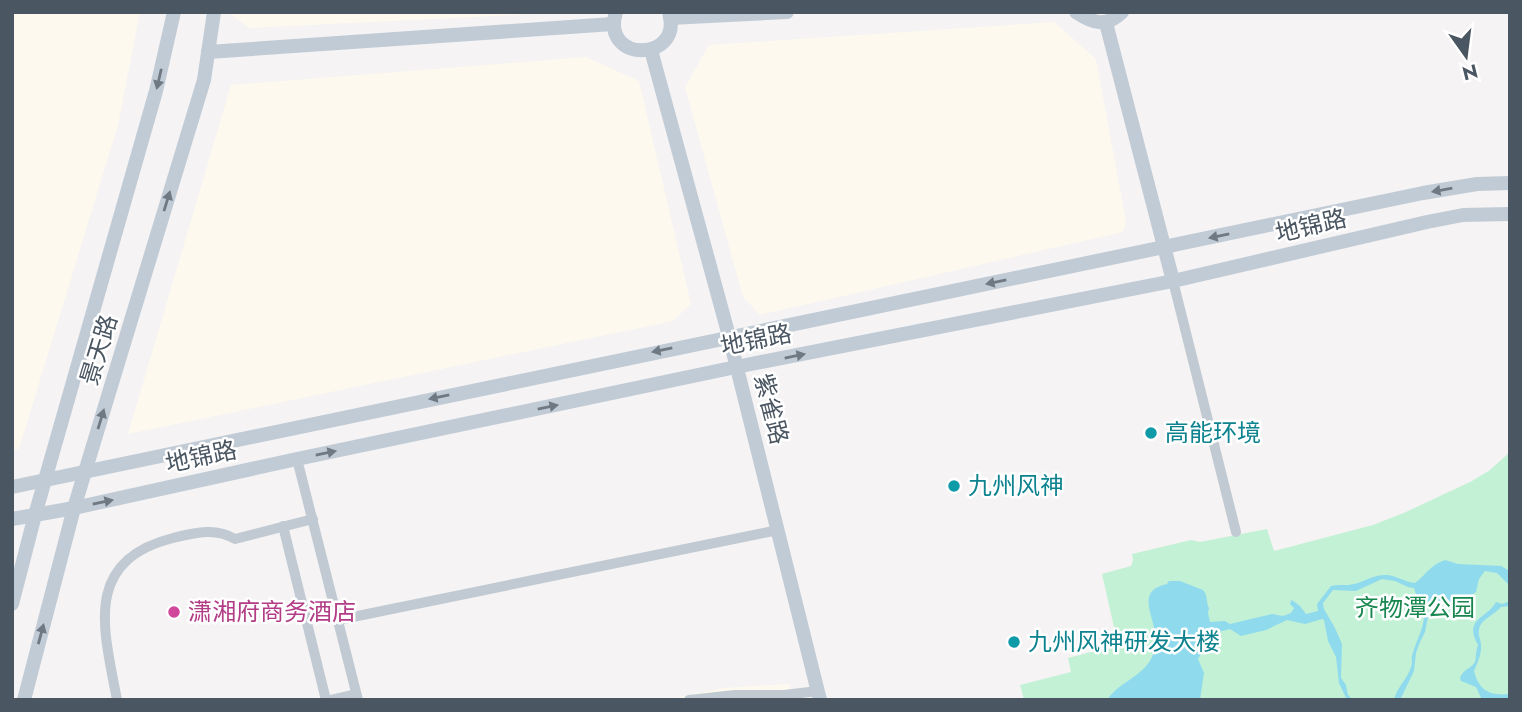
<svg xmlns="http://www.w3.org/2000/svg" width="1522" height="712" font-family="Jost,'Noto Sans SC',sans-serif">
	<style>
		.commercial { fill: #fdf9ef }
		.green { fill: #c3f1d5 }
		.water { fill: #90daee }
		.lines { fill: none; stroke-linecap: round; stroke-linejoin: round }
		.street { stroke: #c1cad2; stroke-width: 10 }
		.secondary { stroke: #c1cbd6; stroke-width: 14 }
		.oneway { fill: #6e7984 }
		.culture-dot { fill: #0f9aa8; stroke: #fff; stroke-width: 2.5 }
		.hotel-dot { fill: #d1479c; stroke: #fff; stroke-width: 2.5 }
		.labels { text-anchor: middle; stroke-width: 5; stroke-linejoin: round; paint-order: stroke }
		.street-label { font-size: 24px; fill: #4a5661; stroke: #fff }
		.culture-label { font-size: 24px; fill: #0d838f; stroke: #fff; text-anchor: start }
		.park-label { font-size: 24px; fill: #17864f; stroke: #fff }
		.hotel-label { font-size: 24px; fill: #b23c85; stroke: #fff; text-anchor: start }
	</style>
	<rect width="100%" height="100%" fill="#f5f3f3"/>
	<g class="commercial">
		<polygon points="12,12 140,12 118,125 19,449 12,450"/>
		<polygon points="231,12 574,12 249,28 231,14"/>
		<polygon points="1054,22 1096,59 1126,222 1123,232 760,315 743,297 685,87 709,45"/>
		<polygon points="586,57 639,81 691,304 673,321 128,434 231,85"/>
		<polygon points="789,684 794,700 665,700 724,688"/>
	</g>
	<polygon class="green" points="1510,452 1510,700 1024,700 1020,685 1071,672 1068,658 1118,645 1102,574 1131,566 1133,560 1132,554 1191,540 1200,542 1267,529 1274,551 1373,525 1406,512 1472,481 1490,470"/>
	<g class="water">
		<path d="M1445,560l13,4 43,2 9,5v15l-13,-13 -12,-2 -6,8 -3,13c-24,19 -28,4 -50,12l2,13 -3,15 -5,10 -4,11 -2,18 -14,29h-6c4,-15 13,-20 17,-33 2,-6 0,-6 1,-11 3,-13 13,-29 12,-42 -1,-8 -8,-17 -10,-26l-6,-1 -13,-6 -13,-2 -26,12 -23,-1 -10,13 1,6 11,19 7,16 -1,34 5,7 2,10 5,5h-6l-8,-17 -3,-26 -8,-16 -4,-21 -2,-1 -17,5 -18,-4 -21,10 -25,6 -11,-7 -20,5c0,4 -9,21 -12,25l6,14 -4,27h-93c14,-21 42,-24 48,-52 6,-26 -25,-56 12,-64l2,-3h11l23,9c5,5 3,13 6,18l-1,5 2,9 15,-1 5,3 42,-10 11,2 8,-3 3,-5 -4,-4 1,-3 1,-1 8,6 6,8 12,-3 -1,-7 14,-18c8,-2 15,0 23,-2 12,-3 20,-10 33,-9 10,1 18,7 28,8 12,-9 14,-17 30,-23z"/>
		<path d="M1510,601v5l-9,1c-6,7 -18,12 -21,19 -3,7 0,12 1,18 1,9 -3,18 -7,27 5,20 16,25 36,23v6h-28l-6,-13 -15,-6 -1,-3c3,-9 11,-9 15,-16 1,-5 1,-12 3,-17 -15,-27 9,-26 18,-43l6,2z"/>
	</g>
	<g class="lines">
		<g class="street">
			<polyline points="1173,281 1236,532"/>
			<polyline points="297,459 358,700"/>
			<polyline points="283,526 326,700"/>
			<polyline points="338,620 778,530"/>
			<path d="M117,700c-13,-70 -35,-139 56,-162 21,-5 42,-11 62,1l78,-20"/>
			<polyline points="330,700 356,694"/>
			<polyline points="689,700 735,695 784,695 818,691"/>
		</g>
		<g class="secondary">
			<path d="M616,12c-16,51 68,51 53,0"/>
			<path d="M1076,12c17,11 30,16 46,0"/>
			<polyline points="670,18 787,12"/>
			<polyline points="1106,23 1173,281"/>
			<polyline points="651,50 729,336 820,700"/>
			<polyline points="208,52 613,24"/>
			<polyline points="12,487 1423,193 1477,184 1510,183"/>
			<polyline points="12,519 74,508 297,459 736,367 1173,281 1427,222 1463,215 1510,214"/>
			<polyline points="12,604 35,515 156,91 174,12"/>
			<polyline points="24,700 74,508 204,80 214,12"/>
		</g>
	</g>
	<defs><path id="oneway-solid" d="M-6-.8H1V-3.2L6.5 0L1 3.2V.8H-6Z" transform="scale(1.75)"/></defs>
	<g class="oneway">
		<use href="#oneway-solid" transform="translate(159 79) rotate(103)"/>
		<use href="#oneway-solid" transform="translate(1442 190) rotate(170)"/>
		<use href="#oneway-solid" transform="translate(167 201) rotate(-73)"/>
		<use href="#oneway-solid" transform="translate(1219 236) rotate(168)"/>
		<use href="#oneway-solid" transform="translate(996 282) rotate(168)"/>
		<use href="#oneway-solid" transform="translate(662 350) rotate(168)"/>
		<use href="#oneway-solid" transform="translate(795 356) rotate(-11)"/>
		<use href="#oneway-solid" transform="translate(439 397) rotate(168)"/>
		<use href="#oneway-solid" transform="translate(548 407) rotate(-12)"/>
		<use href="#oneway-solid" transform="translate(101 419) rotate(-73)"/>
		<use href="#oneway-solid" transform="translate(326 453) rotate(-12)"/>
		<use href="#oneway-solid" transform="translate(103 502) rotate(-12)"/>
		<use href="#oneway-solid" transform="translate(41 634) rotate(-75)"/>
	</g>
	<g class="culture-dot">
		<circle cx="1151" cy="433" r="7"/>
		<circle cx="954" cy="486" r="7"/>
		<circle cx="1014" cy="642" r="7"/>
	</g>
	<circle class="hotel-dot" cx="174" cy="612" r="7"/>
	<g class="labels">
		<g class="street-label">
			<text transform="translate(1311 226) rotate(-13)" y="8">地锦路</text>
			<text transform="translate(756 340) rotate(-11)" y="8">地锦路</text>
			<text transform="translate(99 350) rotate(-73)" y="8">景天路</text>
			<text transform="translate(771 409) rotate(76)" y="8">紫雀路</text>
			<text transform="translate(201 457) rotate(-12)" y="8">地锦路</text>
		</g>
		<g class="culture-label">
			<text x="1165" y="441">高能环境</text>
			<text x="968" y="494">九州风神</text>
			<text x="1028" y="650">九州风神研发大楼</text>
		</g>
		<g class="park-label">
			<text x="1415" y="616">齐物潭公园</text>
		</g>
		<g class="hotel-label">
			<text x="188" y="620">潇湘府商务酒店</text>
		</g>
	</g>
	<rect width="1522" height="712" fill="none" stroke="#4a5661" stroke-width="28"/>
	<g transform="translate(1466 56) rotate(166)" stroke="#ffffff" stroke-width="5" paint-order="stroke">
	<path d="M0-5L12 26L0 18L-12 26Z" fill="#4a5661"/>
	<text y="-10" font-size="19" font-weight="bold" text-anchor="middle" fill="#4a5661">N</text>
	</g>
</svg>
